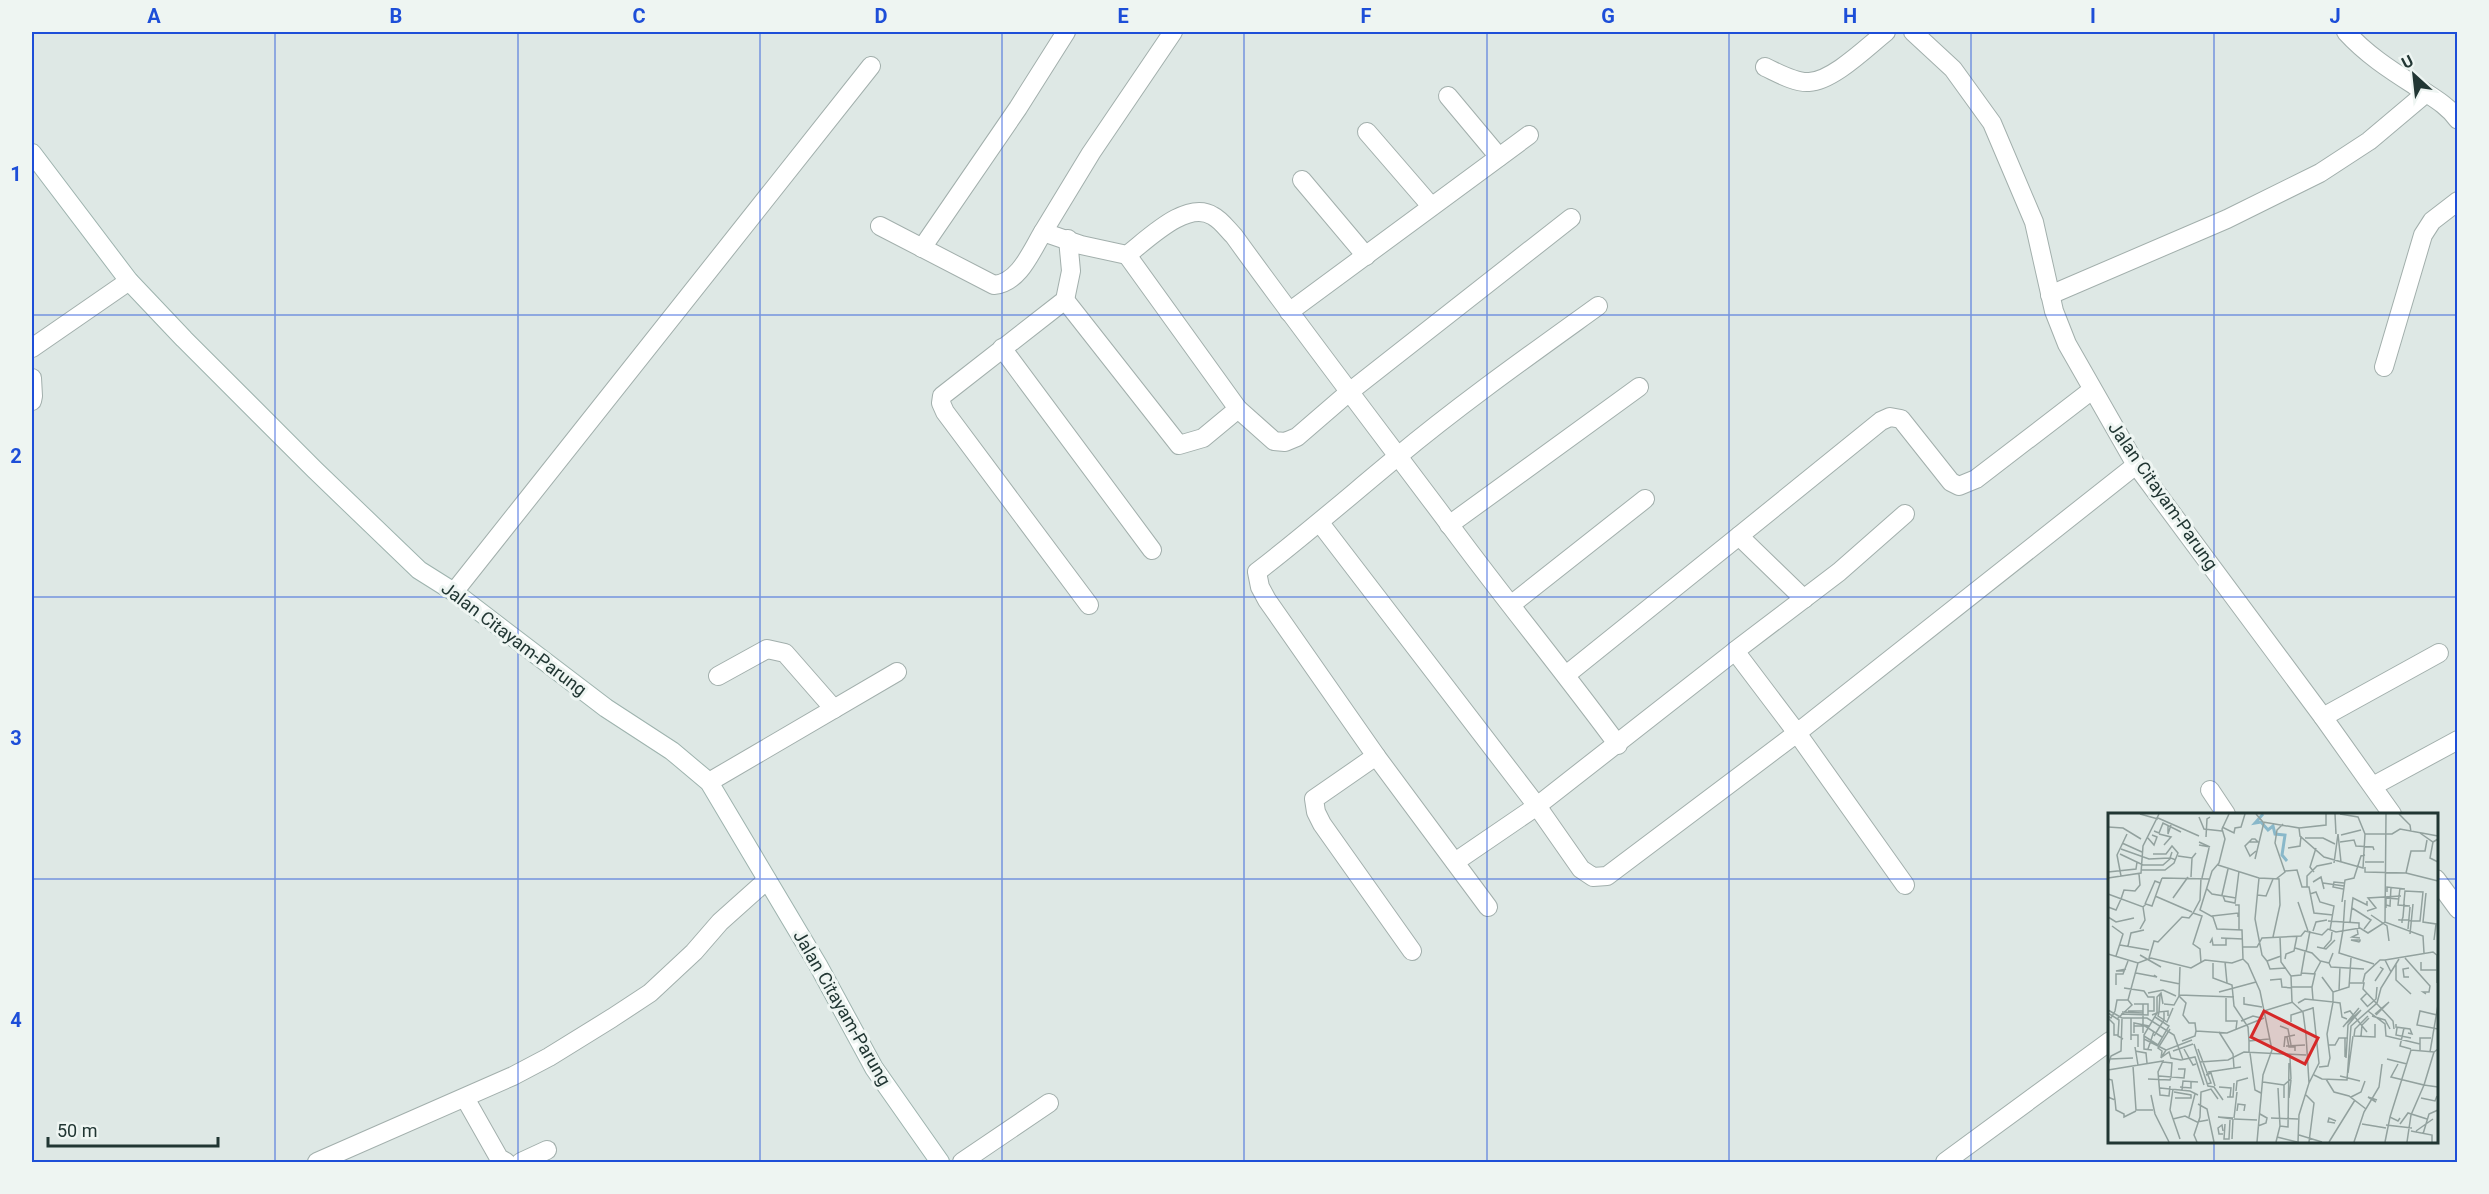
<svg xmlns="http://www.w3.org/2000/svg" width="2489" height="1194" font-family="Roboto,sans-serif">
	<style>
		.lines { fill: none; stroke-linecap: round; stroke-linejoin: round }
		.minor-casing { stroke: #a2afac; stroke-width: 20 }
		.secondary-casing { stroke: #9eb3ae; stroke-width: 20 }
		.minor { stroke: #fff; stroke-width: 18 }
		.secondary { stroke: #fff; stroke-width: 18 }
		.grid { fill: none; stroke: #1d4ed8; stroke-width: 1.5; stroke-opacity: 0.55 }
		.labels { text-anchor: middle; stroke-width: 6; stroke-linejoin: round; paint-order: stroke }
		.street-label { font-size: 18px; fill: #213633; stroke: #eef5f2 }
		.inset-river { fill: none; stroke: #89b8ca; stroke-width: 3 }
		.inset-road { fill: none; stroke: #92a19e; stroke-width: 1.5 }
		.view { fill: #d62828; fill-opacity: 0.15; stroke: #d62828; stroke-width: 3 }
		.inset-edge { fill: none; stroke: #213633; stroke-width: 3 }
		.neatline { fill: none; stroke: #1d4ed8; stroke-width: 2 }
		.grid-label { font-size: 20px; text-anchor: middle; font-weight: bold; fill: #1d4ed8 }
	</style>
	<rect width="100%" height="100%" fill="#dee8e5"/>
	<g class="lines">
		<defs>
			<g id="minor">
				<polyline points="1913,32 1953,69 1992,123 2034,222 2054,311 2067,344 2136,465 2323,717 2392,814"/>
				<path d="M2346,32c20,22 43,37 68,53 16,11 33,19 44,35"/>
				<path d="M1765,67c13,6 30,16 44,15 24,-1 58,-35 77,-50"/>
				<polyline points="1448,96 1499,157"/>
				<polyline points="1367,132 1431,206"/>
				<polyline points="1302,180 1366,256"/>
				<path d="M880,226l114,59c25,-2 37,-33 49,-53l38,13 46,10c20,-15 60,-56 86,-39 8,4 14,13 21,20 70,97 143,192 215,288 55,75 114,146 169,221"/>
				<polyline points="1043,232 1091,153 1173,32"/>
				<polyline points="1068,239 1071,271 1065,300 942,396 941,403 945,412 1089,605"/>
				<polyline points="922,248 1018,108 1066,32"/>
				<polyline points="1127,255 1238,409 1274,441 1285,442 1297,437 1348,393 1571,218"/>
				<polyline points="2050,295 2227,219 2320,173 2369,141 2426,93"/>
				<polyline points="1065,300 1179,445 1203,438 1238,409"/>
				<polyline points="1289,312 1529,135"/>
				<polyline points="32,348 129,281"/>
				<polyline points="1002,348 1152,550"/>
				<polyline points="2384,367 2423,235 2432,221 2458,201"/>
				<polyline points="32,378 33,396 32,401"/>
				<polyline points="1320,523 1537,806 1581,869 1593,877 1607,876 1797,733 1905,885"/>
				<polyline points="1449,525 1639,387"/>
				<polyline points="1739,536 1881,421 1890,417 1901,419 1951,482 1959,486 1976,479 2092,390"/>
				<polyline points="454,592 871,66"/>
				<polyline points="1512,604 1645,499"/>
				<polyline points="1735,651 1839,572 1905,514"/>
				<polyline points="1566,675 1739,536 1804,599"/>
				<polyline points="718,676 767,649 785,653 834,709"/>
				<polyline points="2323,717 2439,653"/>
				<polyline points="1376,756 1488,907"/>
				<polyline points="709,782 897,672"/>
				<polyline points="2373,786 2458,740"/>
				<polyline points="2210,790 2226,814"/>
				<polyline points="1455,862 1537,806 1735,651 1797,733 2136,465"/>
				<polyline points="2436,879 2458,909"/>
				<path d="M1412,951l-90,-127 -6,-12 -2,-13 62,-43 -109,-156 -7,-13 -3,-15c48,-37 94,-77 140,-115 65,-54 133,-102 201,-151"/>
				<polyline points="465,1098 499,1158 506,1162"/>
				<polyline points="317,1162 513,1076 549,1057 612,1018 650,993 694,952 720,922 767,880"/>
				<polyline points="521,1162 547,1150"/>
				<polyline points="962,1162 1049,1103"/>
				<polyline points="1945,1162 2110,1041"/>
			</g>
			<polyline id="secondary" points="32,153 129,281 184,339 315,470 419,570 454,592 606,708 672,751 709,782 818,965 874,1068 940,1162"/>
		</defs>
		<use href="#minor" class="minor-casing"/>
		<use href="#secondary" class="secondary-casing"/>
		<use href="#minor" class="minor"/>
		<use href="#secondary" class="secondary"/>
	</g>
	<path class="grid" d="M275,32v1130M518,32v1130M760,32v1130M1002,32v1130M1244,32v1130M1487,32v1130M1729,32v1130M1971,32v1130M2214,32v782M32,315h2426M32,597h2426M32,879h2078M2436,879h22M2214,1142v20"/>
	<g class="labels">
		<g class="street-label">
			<text transform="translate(2163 496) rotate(55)" y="6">Jalan Citayam-Parung</text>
			<text transform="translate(514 639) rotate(37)" y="6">Jalan Citayam-Parung</text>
			<text transform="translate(842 1008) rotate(60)" y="6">Jalan Citayam-Parung</text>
		</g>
	</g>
	<g transform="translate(2108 813)">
		<rect width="330" height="330" fill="#dee8e5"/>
		<path class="inset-river" d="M155,1l-8,9 6,-1 7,8 5,-4 2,8 10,1 -3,20 5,6"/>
		<path class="inset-road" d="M32,1l18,5M121,1l-7,15 3,10 -6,24 -7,8 -12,39 13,7 4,12 25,1 1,29M148,1l7,8 36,6 1,8 24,21 39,11 2,-34M227,1l1,20M232,1l18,3 7,17M291,1l11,11 1,7M91,4l5,12 18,2M50,5l41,18M60,12v9l3,-9M0,14l15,1 18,11M114,14l12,6 1,-5 6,-1 4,-13M191,15l27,-3v-11M46,18l5,2 4,-10 18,9M312,20l13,9 5,-3M51,21l12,3 -7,8M257,21h27l8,-5 38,7M233,22l20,-5M39,24l7,8 3,-8 -5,-2M98,24l1,-18 3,-2M197,25h18l12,6M144,26h3l3,3h-9zM141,29l-4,4 5,10 6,-5M232,29l14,-2 2,6 17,1 1,3M325,29l-3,16 8,4M14,30l20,9M91,32l11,2 -11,-5M180,35l12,-2 1,-10M13,36l28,10 21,-1 2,-6M12,41l23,11h20l8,-7 5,2M70,43l14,2 4,-5M147,46l9,-37M257,49h19M226,50l4,-29 3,28M110,52l41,13 20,1 1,26 -7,32M257,54v5l41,1 32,8M34,57h23l9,-7 4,-10 -6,-7 -6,8h-13M177,58l12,-1 5,17h7l5,26 19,2M0,59l28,-3 1,-7M206,59l-4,-5 6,-19M298,60l5,-22h14l2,-11M13,63l-4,-21 10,-21M83,64l1,-19M0,65l33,-5 2,-27 16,-32M54,65l47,1M94,65l7,-30M151,65l-4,41 7,36 5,6 14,-5M168,66l9,-7 -10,-29 2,-13 6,-6M205,69l8,-5 3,12M215,70l21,3M199,74v-11l10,-10 15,-3M292,75l-2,17 12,1M99,76l5,5 24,4M235,76l-10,-2 1,-5 10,1M279,79v-5l18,2M318,80l-3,29 13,2 -2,16M0,81l35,13 3,-3 6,2 10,-28M202,81l6,-2 4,10 14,4 -4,24M114,82l6,-26M149,82l9,1 7,-17M47,83l37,16M115,83l2,5 10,2 4,-32M65,85l15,-21M13,86l3,-9 11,1 5,-6 -1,-11M190,89l10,29M234,89l3,-22 9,-2 7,-22 4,-1M37,91l10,-23 5,2M127,92h4v25M278,92l4,1 1,-19M0,94l8,3 5,-11M244,95l19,12 -7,9M278,95v-10l13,1M259,98l9,-3 -8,-10 33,-2M85,100l9,3 -9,28 7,5 1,14M263,102l16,11 2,15M104,103l26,-3v4M0,104l8,5 18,-4M291,106v1h9l3,1h9l3,-29 -18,-1 -1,11v3l-1,12 -1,3v3M220,108l31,2v5M242,109l3,-24 14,7v-4M277,109l1,-108M4,113l11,8 -7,22M249,115l1,6 -6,3 8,1M32,116l5,-9 -2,-13M300,116l2,-22M235,117l-4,23 35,11M235,117l2,-30M205,118l3,-9 11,-2M302,121l3,-30M172,124l1,25 10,14 1,26 11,10 3,23 3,48 -10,32 -1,27M113,125l22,1M243,127h9v1l-1,1zM102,130l2,-4 1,6h13v-6M12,132l29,5M20,133l3,-13 13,-3M135,134h14l5,-9 39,-2 4,-5 17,4 6,-6 8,3 24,-4 8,5 17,-11 38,14 1,17M209,134l9,2 9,-9M187,135l17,5 9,9M216,135l7,-8 1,-8M198,139l4,-21M0,141l30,9 13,-5 40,10 14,-8 27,3 11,-4 5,5 12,27 12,59 -9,25 -6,67M32,142l21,12M41,145l5,-17 4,1 24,-25 7,1 4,-5 7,-13 1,-22M297,145l25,28 -1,6h-6l3,2M177,146l1,-5 8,-3 3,-15M277,147l48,-8 5,4M159,148l3,8 16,-1M117,149l2,21M313,149v8h17M105,150v15l19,7 2,21 14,21 1,14M221,150l2,4 33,2M288,151v16l15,14M16,158h-8l10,-2M28,160l21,4 -3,-2M193,160l14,1 -3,13M206,161l7,-13 8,2 4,-10M183,163l10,-1 4,-23M214,164l11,15M301,164h-5l-1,-8 6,-1M52,167l20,4M162,167l11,-1 1,8 10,1M267,168l8,-12 -3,-2M255,169l2,-8 15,-14h5l6,12M242,170h14l-1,6 30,32 1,8M329,170v-28M8,172v-11h7l5,-13M184,174h20l1,13M16,175l20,3 4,6h6v14h-6M231,178l1,-24M111,179l37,-10M40,180l15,-3 13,6M259,180l-6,6 7,8M52,181l-1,18 9,-1v5M71,182l55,2M71,183l7,7 -3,12 6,8h6l1,8 -1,5 -13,5M136,184v7l18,3M118,185v23h11l-1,8M190,190l7,-4 28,3v-10l16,-5 2,-29M56,191l10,1 5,-9 1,-29M260,193l8,-7 1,-12M0,197l14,8h25l27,17 9,25M20,198h15v-7M156,198l29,-9M260,198l17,13 1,12 34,8M14,199l21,1M0,200l11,7 -1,16 5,3M236,200l6,-2 17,21M13,201l27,1v-11h-14M267,201l14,-12M44,202l7,-3 -1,4 9,6 6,-14M268,202l13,-13M329,202l-17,-4 -3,14 21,4M0,203l3,2 4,-7 2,-11h11M264,203l13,4 5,9M0,205l6,6v11h4M9,206l15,-14 -4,-5 10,-37M133,208l12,-5 8,2M183,209v-7l22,-7M239,210l14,-13M288,211v3l14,2 2,5 -4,-1M26,213h11l17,11M172,213l8,3 3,16M235,214l16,-19M289,215l-1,7 15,3M296,215l-4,18 11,3M88,218l31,2 37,-15M111,219l14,22 1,14M26,220v-10l15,3M35,220v-22M23,222h7v12M36,223l14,9 11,-19 -14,-9M46,223l10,-16v-9M246,223l21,1v-13M246,223l1,-7 13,-13M253,223l1,-11 7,-7M179,224l2,10h6v4M237,225v19M36,226l22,11M23,227v-22M86,231l14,42 6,1 9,13M221,232h6l4,-7h9M178,233l19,-1M27,234l3,18M176,234l1,-10 10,-2M40,236l6,-18M76,236l9,16 3,-1M90,236l13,34 -4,1M44,237l-8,-1v-14l13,-22v-16l4,-4 2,11M312,237v-12h11M27,238l11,2 1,10M65,238l20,-7M322,239l8,-47M141,240v-12l20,-2M142,240l5,37 6,3M54,244l7,-5 2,6 10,2 14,-3 9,28M53,245l5,-8 26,-10M53,245l1,-7 -4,-3 12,-19M238,245l2,-33 13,-15M2,246l23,-1M279,246l20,5M55,249l9,1 -1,14M92,249l28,-2 16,-8 62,3M290,251l-7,13 33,8 10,-33M0,252l3,-9 10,-5 1,-32M25,253l3,44h17M211,254l9,-1 2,-8 -3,-24 6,-32 7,1 2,14 5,2M0,257l55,-9 -5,11 2,23 9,1 1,-10M100,259l33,-5M240,260l5,-37M98,262l5,-2 4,13M206,262l8,4 25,1 4,-54 26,-23 4,-15 18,-29M51,263l25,2 1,-9h-7M232,263l20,5M0,266l4,1 3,20 -7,-3M40,266l22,1 1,-3M218,266l8,13 15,4 17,13M155,269l21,3M201,270l10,-20 -6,-56M72,274l11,1v-7M111,274l12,1 -1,9M52,275l30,3 8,4M65,276l-3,21 10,29M74,277l1,-9 15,1M128,278l1,-10 11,-3M66,279l17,3v3h-16M43,282l4,19 14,28M198,282l8,8 -5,39M119,284h6l1,-14M243,284l10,-5 4,-11M176,285v-13l7,-6 -1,-21M181,285l2,-18M313,285l14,3 2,-5M7,287l1,10 8,4v3l12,-6M268,289l-8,-5 9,3M90,291l9,5 7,33M129,298l1,-7 7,1 -1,6M81,304l6,-23M282,304l21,-67 23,2 4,-3M126,305l3,-26M163,305l27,1M65,306l12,-3 12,6 11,-2M125,306l-15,-2 15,1M126,306l23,1M227,310l-7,-1 1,-4 7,3M117,311l-1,15h5l1,-19M254,311l24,4M292,311l8,-11 19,6M278,312l26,3M150,313l8,-3 1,-5 -7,-4M172,313l8,1 1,-64M303,318l21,4v7M308,318l17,-12M115,321h-4l-1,-6 4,-3 1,6M315,321l6,-20 9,-4M191,322l23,7M169,324l20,5M124,326l1,-20M89,329l-3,-7 6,-18 1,-25 10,-3 7,10M168,329l4,-16 -2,-38M221,329l26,-42M246,329l10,-30 15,-25 3,-23M277,329l5,-25 8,4 2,-3M299,329l4,-27 13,-30 14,2"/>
		<path class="view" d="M156,198l54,27 -13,26 -54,-27z"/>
		<rect width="330" height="330" class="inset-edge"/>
	</g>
	<rect width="2489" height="1194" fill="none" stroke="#eef5f2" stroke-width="66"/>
	<g transform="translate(2414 75) rotate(333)" stroke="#eef5f2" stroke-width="4.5" paint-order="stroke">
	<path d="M0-4.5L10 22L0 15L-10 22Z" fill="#213633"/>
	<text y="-9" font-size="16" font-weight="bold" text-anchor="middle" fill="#213633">U</text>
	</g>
	<path d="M48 1137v9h170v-9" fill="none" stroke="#213633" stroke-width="3"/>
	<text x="57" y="1137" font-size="18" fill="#213633" stroke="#eef5f2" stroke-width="4.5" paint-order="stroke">50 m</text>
	<rect x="33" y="33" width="2423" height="1128" class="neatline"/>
	<g class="grid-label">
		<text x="154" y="23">A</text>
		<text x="396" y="23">B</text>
		<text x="639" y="23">C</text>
		<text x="881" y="23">D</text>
		<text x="1123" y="23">E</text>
		<text x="1366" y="23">F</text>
		<text x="1608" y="23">G</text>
		<text x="1850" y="23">H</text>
		<text x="2093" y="23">I</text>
		<text x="2335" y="23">J</text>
		<text x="16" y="181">1</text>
		<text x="16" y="463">2</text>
		<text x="16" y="745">3</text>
		<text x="16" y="1027">4</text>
	</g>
</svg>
